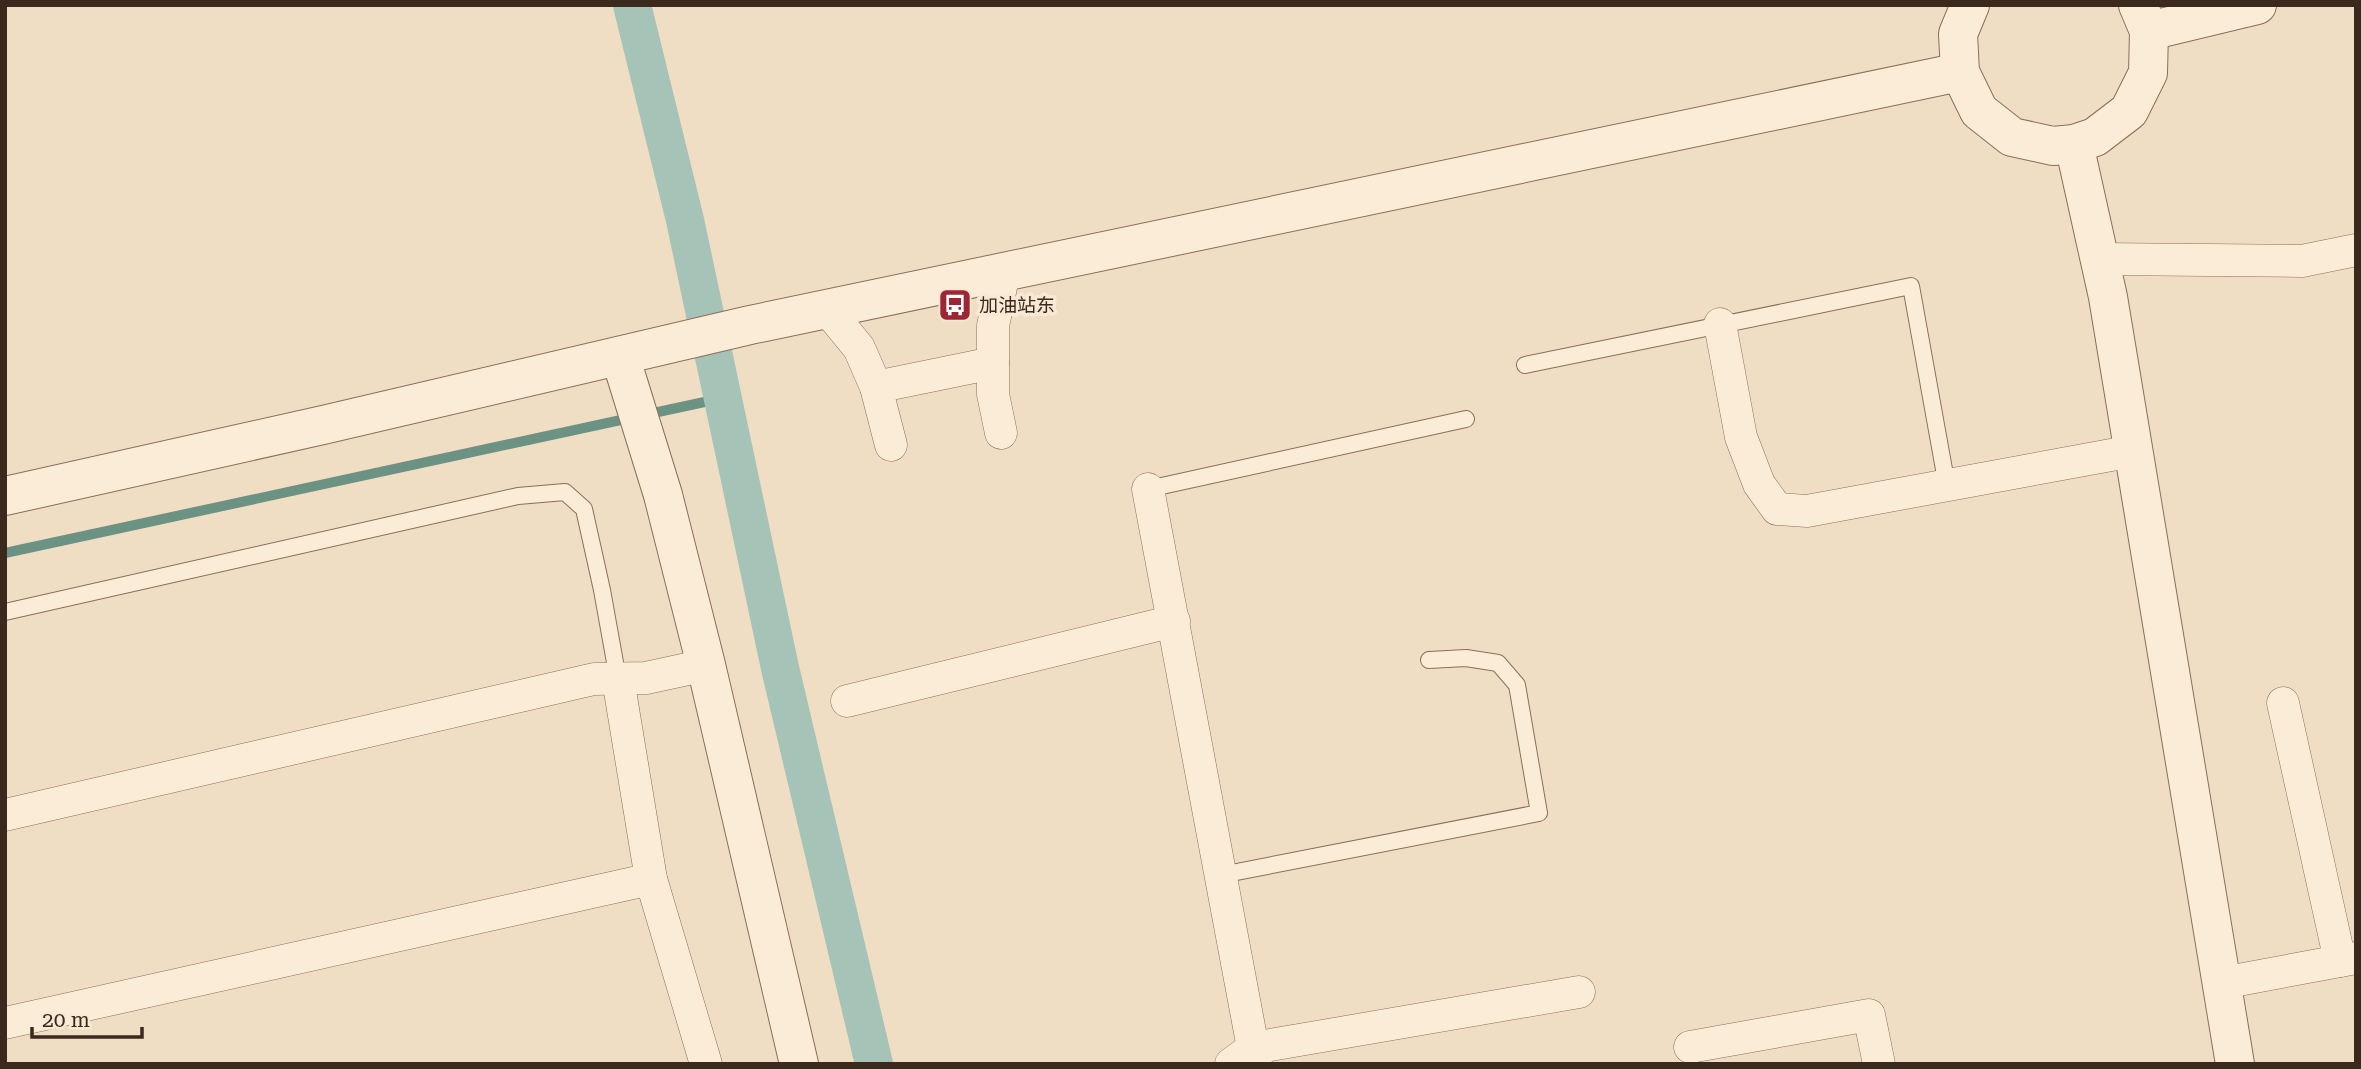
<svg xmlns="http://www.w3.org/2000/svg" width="2361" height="1069" font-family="'Roboto Serif','Noto Sans SC',serif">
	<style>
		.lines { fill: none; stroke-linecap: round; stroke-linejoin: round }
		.stream { stroke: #6c9284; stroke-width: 10 }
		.canal { stroke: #a6c3b7; stroke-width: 38 }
		.service-casing { stroke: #8b6e59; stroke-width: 18 }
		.minor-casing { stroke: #8b6e59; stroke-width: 33 }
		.tertiary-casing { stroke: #8b6e59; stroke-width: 40 }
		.service { stroke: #faecd7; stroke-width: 16 }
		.minor { stroke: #faecd7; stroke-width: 32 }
		.tertiary { stroke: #faecd7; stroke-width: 38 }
		.labels { text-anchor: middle; stroke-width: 7; stroke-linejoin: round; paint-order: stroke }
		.poi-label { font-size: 19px; fill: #3b291e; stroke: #f7e9d4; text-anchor: start }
	</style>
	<rect width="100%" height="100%" fill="#f0dec4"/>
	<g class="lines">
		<polyline class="stream" points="5,553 723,398"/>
		<polyline class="canal" points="632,5 685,220 780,668 874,1064"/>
		<defs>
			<g id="service">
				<polyline points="1525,365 1911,286 1947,486"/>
				<polyline points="1148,489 1466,419"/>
				<polyline points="5,612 518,496 565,492 584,509 602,590 618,679"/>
				<polyline points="1221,875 1539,813 1517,685 1498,663 1466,658 1429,660"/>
			</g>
			<g id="minor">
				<polyline points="2100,259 2302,261 2356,250"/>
				<polyline points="827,309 859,348 876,387 891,445"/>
				<polyline points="1720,324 1741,437 1759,484 1777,509 1807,511 2133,451"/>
				<polyline points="876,387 993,363"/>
				<polyline points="1001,433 993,394 993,326 1004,272"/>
				<polyline points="1148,489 1256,1064"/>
				<polyline points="618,679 651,879 706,1064"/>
				<polyline points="847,701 1174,621"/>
				<polyline points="2283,703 2340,961"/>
				<polyline points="5,815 594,679 646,678 706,665"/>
				<polyline points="2222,983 2356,958"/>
				<polyline points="5,1023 651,879"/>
				<polyline points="1690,1047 1869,1015 1879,1064"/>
				<polyline points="1231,1064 1253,1048 1579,992"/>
			</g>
			<g id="tertiary">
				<polyline points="1970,5 1958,34 1960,72 1979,111 2012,137 2053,146 2074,144 2095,137 2129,111 2148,73 2149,31 2138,5"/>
				<polyline points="2149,31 2257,5"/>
				<polyline points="2074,144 2108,297 2235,1064"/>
				<polyline points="620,356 663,495 706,665 799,1064"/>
				<polyline points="5,496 323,425 750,325 1960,72"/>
			</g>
		</defs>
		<use href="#service" class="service-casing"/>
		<use href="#minor" class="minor-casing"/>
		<use href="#tertiary" class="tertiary-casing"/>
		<use href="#service" class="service"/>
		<use href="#minor" class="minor"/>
		<use href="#tertiary" class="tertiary"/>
	</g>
	<defs>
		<symbol id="bus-square" viewBox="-11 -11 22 22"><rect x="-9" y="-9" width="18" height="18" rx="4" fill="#9d2635" stroke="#f7e9d4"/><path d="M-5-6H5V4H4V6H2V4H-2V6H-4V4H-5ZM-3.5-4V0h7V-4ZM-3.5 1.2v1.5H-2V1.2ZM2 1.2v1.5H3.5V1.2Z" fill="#fff"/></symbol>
	</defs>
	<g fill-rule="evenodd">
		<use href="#bus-square" x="936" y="286" width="38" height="38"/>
	</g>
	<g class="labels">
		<g class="poi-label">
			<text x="979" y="312">加油站东</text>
		</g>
	</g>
	<rect width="2361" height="1069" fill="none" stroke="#3b291e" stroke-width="14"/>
	<path d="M32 1027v10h110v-10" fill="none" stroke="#3b291e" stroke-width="3.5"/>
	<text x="42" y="1027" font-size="21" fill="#3b291e" stroke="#f7e9d4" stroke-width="5" paint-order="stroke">20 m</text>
</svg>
